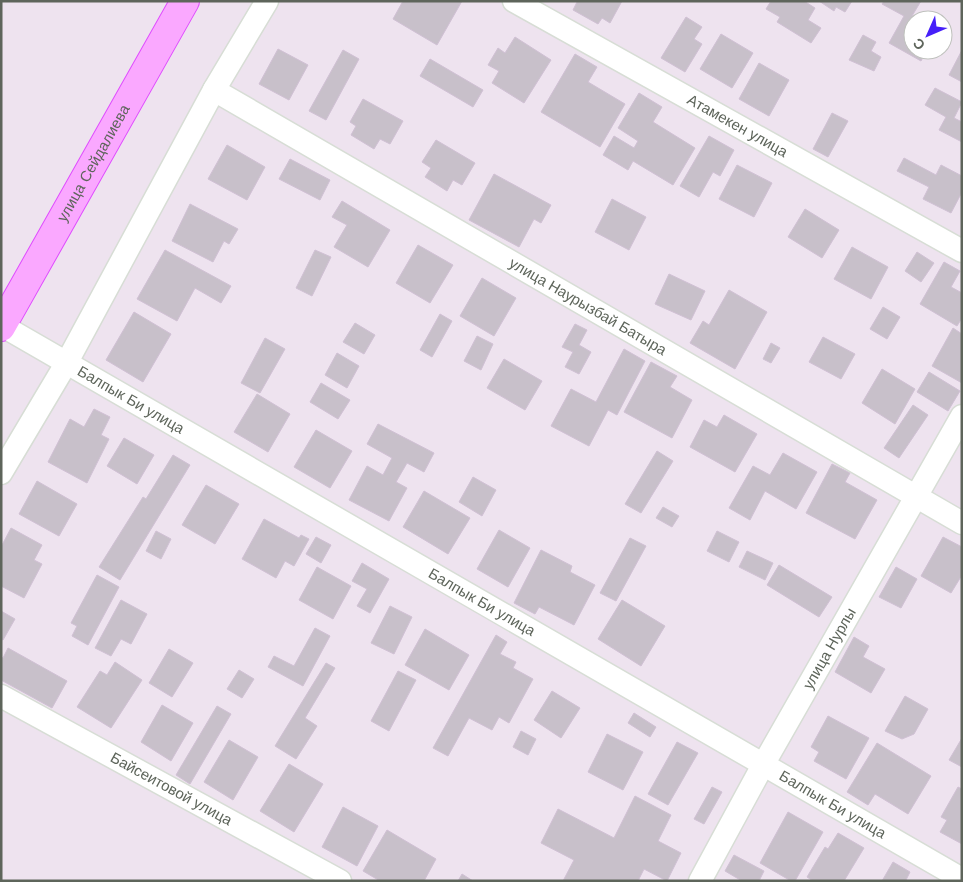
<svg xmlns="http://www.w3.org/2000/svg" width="963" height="882" font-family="Arial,sans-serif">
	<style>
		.building { fill: #c8c0ca; stroke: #d0c0d4 }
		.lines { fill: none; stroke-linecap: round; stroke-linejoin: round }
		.street-casing { stroke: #d7ddd5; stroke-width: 25 }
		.primary-casing { stroke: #df4cfe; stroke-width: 30 }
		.street { stroke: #fff; stroke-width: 22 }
		.primary { stroke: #faa8ff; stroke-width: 28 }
		.labels { text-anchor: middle; stroke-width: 5; stroke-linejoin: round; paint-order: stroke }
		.street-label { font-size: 15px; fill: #5e655b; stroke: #fff }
	</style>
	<rect width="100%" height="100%" fill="#eee3ef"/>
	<g class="building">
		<polygon points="403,1 462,1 437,45 393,19"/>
		<polygon points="576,1 622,1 610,23 602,18 598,24 573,10 577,2"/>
		<polygon points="771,1 804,1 815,8 808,20 821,28 811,43 777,22 780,17 766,9"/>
		<polygon points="819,1 852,1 845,12 836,7 834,11"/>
		<polygon points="884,1 921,1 912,16 919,20 913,20 913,50 927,50 921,61 889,43 904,16 882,4"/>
		<polygon points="686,17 702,27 694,39 702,44 685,72 661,58"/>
		<polygon points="721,34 753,53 732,88 700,69"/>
		<polygon points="863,35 876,42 871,51 881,57 874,71 849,60"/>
		<polygon points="515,37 551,60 524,103 492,83 499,71 488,65 498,48 505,53"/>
		<polygon points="278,49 308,65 289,100 259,84"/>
		<polygon points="343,50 359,59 326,120 309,111"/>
		<polygon points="962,50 962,82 949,75"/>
		<polygon points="575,54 597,67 588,82 625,104 600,147 541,112"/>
		<polygon points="430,59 483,90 473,107 420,76"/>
		<polygon points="759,63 789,80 769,116 739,99"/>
		<polygon points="935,88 962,102 954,118 962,122 962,142 939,130 946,117 925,105"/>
		<polygon points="639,93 662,107 653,122 695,148 673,185 633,161 628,170 603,155 614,136 634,148 638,141 618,128"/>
		<polygon points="363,99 403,121 390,144 380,139 374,149 351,135 356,126 350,122"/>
		<polygon points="832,113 848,121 828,157 813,149"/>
		<polygon points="709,136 734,150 720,176 713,172 699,197 680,186"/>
		<polygon points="436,140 475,163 462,185 453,180 447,191 425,177 431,168 422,162"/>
		<polygon points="227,145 265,167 247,200 208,179"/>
		<polygon points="904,158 936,175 941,165 962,176 962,192 951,213 923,199 929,187 897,171"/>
		<polygon points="290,159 330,180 320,200 279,179"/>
		<polygon points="737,165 772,183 754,217 719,199"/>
		<polygon points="494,174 551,205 541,223 534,219 519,247 469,220"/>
		<polygon points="612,199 646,217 629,250 595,232"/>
		<polygon points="342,201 390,230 368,267 334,247 347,225 332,217"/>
		<polygon points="190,204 238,229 229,244 224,241 213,262 172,241"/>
		<polygon points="805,209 839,230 822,258 788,237"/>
		<polygon points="418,245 453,265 430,303 396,283"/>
		<polygon points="852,247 888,267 871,299 834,279"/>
		<polygon points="165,250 231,286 221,303 195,288 177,321 137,299"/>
		<polygon points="315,250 331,257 312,296 296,288"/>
		<polygon points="917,252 934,263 921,282 905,271"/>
		<polygon points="944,262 960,271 951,287 962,293 962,318 957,326 920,304"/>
		<polygon points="669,274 705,291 691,320 655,304"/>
		<polygon points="482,278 516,298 494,336 460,316"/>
		<polygon points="729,290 767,312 735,369 690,343 703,321 709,325"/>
		<polygon points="883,307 900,317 887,339 870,329"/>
		<polygon points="134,312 171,334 143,382 106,360"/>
		<polygon points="440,314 452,321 432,357 420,350"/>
		<polygon points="355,323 375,335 364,354 343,342"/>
		<polygon points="575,324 587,330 579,345 591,352 579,374 565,367 573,352 562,347"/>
		<polygon points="953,328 962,334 962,383 932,366"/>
		<polygon points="477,336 493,344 481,370 464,361"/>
		<polygon points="823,337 855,354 841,379 809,362"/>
		<polygon points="265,338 285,349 260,393 241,383"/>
		<polygon points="771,343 780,348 771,363 763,359"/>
		<polygon points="624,349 645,361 617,415 608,410 589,446 551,426 571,389 596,402"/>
		<polygon points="337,353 359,366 347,388 325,375"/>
		<polygon points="504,359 542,381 525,410 487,388"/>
		<polygon points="651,362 677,376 670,387 692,400 672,438 624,412"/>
		<polygon points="882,369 915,389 895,424 862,403"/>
		<polygon points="929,372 960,391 948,411 917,392"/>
		<polygon points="321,383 350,400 338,419 310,402"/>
		<polygon points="257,394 290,414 268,452 234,432"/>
		<polygon points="913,405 928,415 899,458 884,448"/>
		<polygon points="94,409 110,417 101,435 109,439 87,483 48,462 70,419 84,427"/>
		<polygon points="724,415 757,434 735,472 690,447 704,420 717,427"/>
		<polygon points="378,424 434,453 424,472 407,463 396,482 407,488 389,521 349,500 367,466 383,475 392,458 367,444"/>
		<polygon points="316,430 352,451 330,488 294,467"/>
		<polygon points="124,438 154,455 137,484 107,466"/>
		<polygon points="657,451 673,461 641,513 625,504"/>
		<polygon points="783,453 817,472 796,509 765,491 750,520 729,508 753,466 770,475"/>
		<polygon points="173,455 190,465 120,580 99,567 143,497 146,499"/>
		<polygon points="832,464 850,473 845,482 877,500 855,539 806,513"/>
		<polygon points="473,477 496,490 482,516 459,502"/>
		<polygon points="37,481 77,504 59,536 19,514"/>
		<polygon points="206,485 239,504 215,544 182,525"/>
		<polygon points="424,491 470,518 448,554 403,527"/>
		<polygon points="663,507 679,516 672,527 656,518"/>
		<polygon points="264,519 299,538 301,535 309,539 294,566 285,561 276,578 242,559"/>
		<polygon points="11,528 42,545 34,560 42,564 24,598 1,586 1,547"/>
		<polygon points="499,530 530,548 508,587 477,569"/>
		<polygon points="156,531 171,539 161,559 146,551"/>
		<polygon points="717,531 739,542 729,562 707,551"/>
		<polygon points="316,537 331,545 321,563 306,554"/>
		<polygon points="943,537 962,547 962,575 951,593 921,576"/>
		<polygon points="630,538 646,546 616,601 600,593"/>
		<polygon points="541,550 572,566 570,572 595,585 574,625 539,607 535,614 514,603"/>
		<polygon points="747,551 773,563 765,580 739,567"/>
		<polygon points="362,563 389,579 370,613 357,606 367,589 352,581"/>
		<polygon points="779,565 832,597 819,617 767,585"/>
		<polygon points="317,567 351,586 333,619 299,600"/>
		<polygon points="896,567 917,579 901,608 879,597"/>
		<polygon points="97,575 119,587 88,645 72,636 77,626 71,623"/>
		<polygon points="121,600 147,614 131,644 121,639 111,656 95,648"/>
		<polygon points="622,600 665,626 641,666 598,639"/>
		<polygon points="390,606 412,617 394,654 371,643"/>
		<polygon points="1,611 15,619 3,640 1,639"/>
		<polygon points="315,628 330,636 303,686 268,667 274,656 294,666"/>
		<polygon points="425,629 469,655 449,690 405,665"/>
		<polygon points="496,635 507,642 500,654 516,662 513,668 533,679 509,723 499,717 492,730 469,718 448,756 433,748"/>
		<polygon points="854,637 869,646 863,657 885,669 871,693 835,672"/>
		<polygon points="8,648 67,681 52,708 1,680 1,657 3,658"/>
		<polygon points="169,649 193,663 172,697 149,683"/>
		<polygon points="115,662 142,680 111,728 77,707 100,671 107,675"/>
		<polygon points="326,663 335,668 305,718 317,726 296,759 275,746"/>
		<polygon points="239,670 254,679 242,698 227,689"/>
		<polygon points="398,671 416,680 389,731 371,721"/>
		<polygon points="552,691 580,708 561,738 534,720"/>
		<polygon points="905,696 928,709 914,734 902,739 885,731"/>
		<polygon points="162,705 193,723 171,761 141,742"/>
		<polygon points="217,706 231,714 190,784 176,775"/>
		<polygon points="634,713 656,727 650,737 628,723"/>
		<polygon points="828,716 869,738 846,779 814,761 819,752 811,747"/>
		<polygon points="521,731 536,739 528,755 513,747"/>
		<polygon points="607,734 643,752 623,790 588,772"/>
		<polygon points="962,738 962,767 949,760"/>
		<polygon points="229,740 258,757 233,800 204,782"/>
		<polygon points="677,742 698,753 668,805 648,794"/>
		<polygon points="877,743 931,776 908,814 875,794 868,805 847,792"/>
		<polygon points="289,764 323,784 294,832 260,811"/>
		<polygon points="712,787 722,792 704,824 694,819"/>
		<polygon points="958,787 962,789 962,844 940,832 947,820 941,817"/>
		<polygon points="635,796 671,815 658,841 681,853 667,881 644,869 638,881 563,881 574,860 541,843 558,809 614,838"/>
		<polygon points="343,807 378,826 357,866 322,847"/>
		<polygon points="788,812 823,832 795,881 791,881 760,863"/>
		<polygon points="387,830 436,859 424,881 380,881 363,871"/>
		<polygon points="838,833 864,848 844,881 813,881 807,877 825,847 828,849"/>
		<polygon points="734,855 764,871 759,881 742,881 725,871"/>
		<polygon points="893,862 910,872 906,880 908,881 882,881"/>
		<polygon points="462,874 473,881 458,881"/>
	</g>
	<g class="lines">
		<defs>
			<g id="street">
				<path id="s1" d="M514,1l448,250"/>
				<path id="s2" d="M214,90l748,433"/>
				<path id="s3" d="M1,325l961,554"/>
				<polyline points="1,473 67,362 214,90 267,1"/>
				<path id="s4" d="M1,696l339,185"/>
				<path id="s5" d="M700,881l63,-116 199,-349"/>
			</g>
			<g id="primary">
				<path id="s6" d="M1,327l184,-326"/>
			</g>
		</defs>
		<use href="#street" class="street-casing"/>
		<use href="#primary" class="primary-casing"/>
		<use href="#street" class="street"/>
		<use href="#primary" class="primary"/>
	</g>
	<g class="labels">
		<g class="street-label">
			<text dy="5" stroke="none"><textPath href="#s1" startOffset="256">Атамекен улица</textPath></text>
			<text dy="5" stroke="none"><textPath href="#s6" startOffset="188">улица Сейдалиева</textPath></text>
			<text dy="5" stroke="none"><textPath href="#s2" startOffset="432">улица Наурызбай Батыра</textPath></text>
			<text dy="5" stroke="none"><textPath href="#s3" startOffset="150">Балпык Би улица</textPath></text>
			<text dy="5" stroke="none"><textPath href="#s3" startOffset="555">Балпык Би улица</textPath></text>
			<text dy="5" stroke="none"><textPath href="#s5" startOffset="266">улица Нурлы</textPath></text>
			<text dy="5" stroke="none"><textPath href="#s4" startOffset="194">Байсеитовой улица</textPath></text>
			<text dy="5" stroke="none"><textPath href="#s3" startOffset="960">Балпык Би улица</textPath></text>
		</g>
	</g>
	<rect width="963" height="882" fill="none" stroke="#5e655b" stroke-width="5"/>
	<g transform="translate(928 35) rotate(225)"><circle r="24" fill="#ffffff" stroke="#bfc1bd"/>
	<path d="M0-4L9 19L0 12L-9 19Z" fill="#461ff9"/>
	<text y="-8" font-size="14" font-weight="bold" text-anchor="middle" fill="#5e655b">С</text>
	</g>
</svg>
